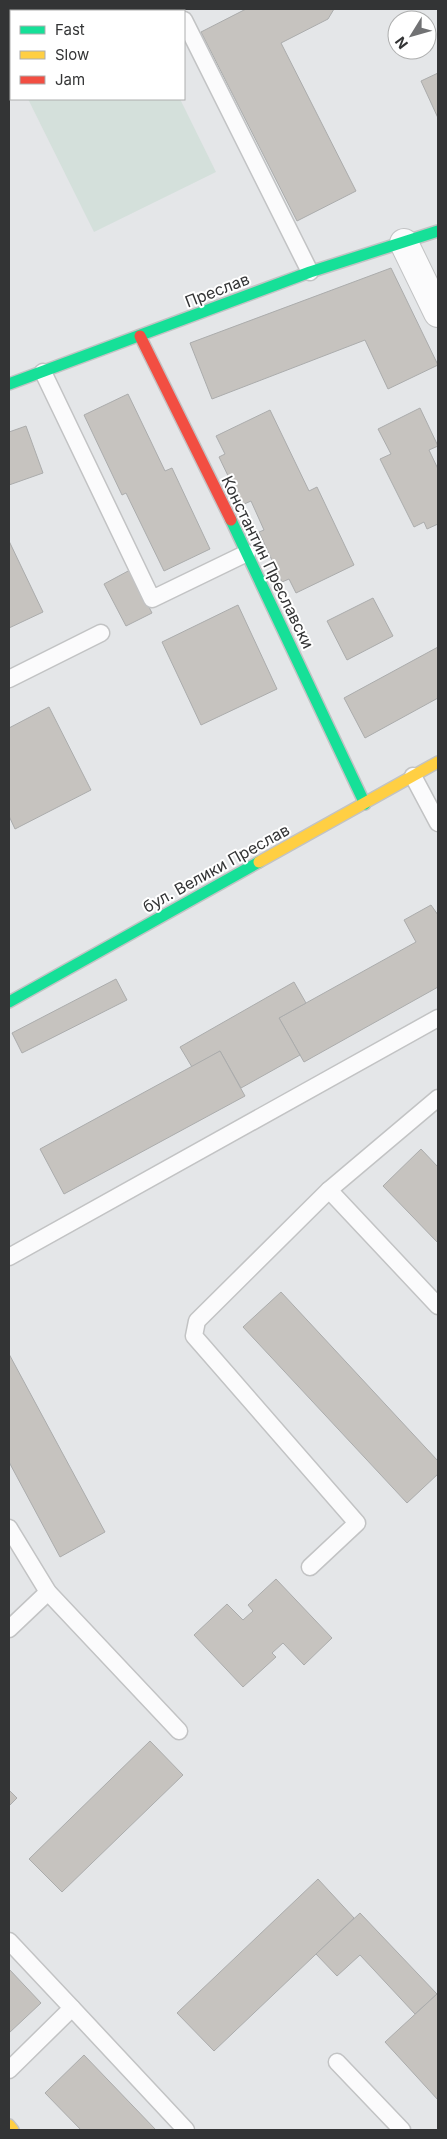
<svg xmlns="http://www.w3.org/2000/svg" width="447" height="2139" font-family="Inter,sans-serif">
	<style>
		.education { fill: #e8ddd7 }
		.green { fill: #d4e0db }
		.building { fill: #c6c3bf; stroke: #abacac }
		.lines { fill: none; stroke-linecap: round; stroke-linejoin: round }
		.lane-casing { stroke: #c2c3c4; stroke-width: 19 }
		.street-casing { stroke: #c2c3c4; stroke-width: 30 }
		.fast-casing { stroke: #c2c3c4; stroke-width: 14 }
		.slow-casing { stroke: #c2c3c4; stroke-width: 14 }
		.jam-casing { stroke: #c2c3c4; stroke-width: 14 }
		.lane { stroke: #fbfbfc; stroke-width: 16 }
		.street { stroke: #fbfbfc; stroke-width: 28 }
		.fast { stroke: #16e098; stroke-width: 11 }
		.slow { stroke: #ffcf43; stroke-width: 11 }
		.jam { stroke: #f24e42; stroke-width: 11 }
		.labels { text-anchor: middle; stroke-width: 4; stroke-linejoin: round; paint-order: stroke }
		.street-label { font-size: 16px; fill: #333435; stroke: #fff }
	</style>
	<rect width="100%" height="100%" fill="#e4e6e8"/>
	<polygon class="education" points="9,9 107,9 102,11 11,11 11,58 9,60"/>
	<polygon class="green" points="28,99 180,99 216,172 94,232"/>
	<g class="building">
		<polygon points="9,9 53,9 48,11 11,11 11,30 9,31"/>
		<polygon points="246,9 334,9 328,19 281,43 356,191 297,221 201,32"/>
		<polygon points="438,73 438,118 421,81"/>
		<polygon points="391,268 438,365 388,389 365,340 212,399 190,343"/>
		<polygon points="128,394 165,471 172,468 210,549 164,571 126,493 122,495 84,415"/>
		<polygon points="420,408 438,446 429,450 438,469 438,524 427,529 424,522 414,527 380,459 391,454 378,429"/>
		<polygon points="270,410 309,491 317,487 354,565 296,593 289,579 282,582 259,532 264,530 251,501 242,505 219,457 225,454 216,436"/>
		<polygon points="26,426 43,473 9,485 9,432"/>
		<polygon points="9,541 43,612 9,628"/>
		<polygon points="130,570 152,613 126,626 104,584"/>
		<polygon points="373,598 393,636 347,660 327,621"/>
		<polygon points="238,605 277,689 201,725 162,642"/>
		<polygon points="438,647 438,698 365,738 344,698"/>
		<polygon points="49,707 91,790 15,829 9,816 9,728"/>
		<polygon points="431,905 438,915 438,987 304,1062 279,1018 416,942 404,920"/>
		<polygon points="116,979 127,1000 22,1053 12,1033"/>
		<polygon points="294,982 306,1003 279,1018 300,1055 241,1088 220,1051 192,1067 180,1047"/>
		<polygon points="220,1051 245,1096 64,1194 40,1149"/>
		<polygon points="421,1149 438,1167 438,1243 383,1186"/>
		<polygon points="281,1292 438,1461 438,1474 407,1503 243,1327"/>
		<polygon points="9,1354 105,1532 60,1557 9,1462"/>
		<polygon points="276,1579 332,1638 304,1665 283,1643 272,1653 276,1657 243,1687 194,1635 227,1604 243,1620 253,1611 248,1605"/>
		<polygon points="150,1741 183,1775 62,1892 29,1859"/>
		<polygon points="9,1790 17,1798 9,1806"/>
		<polygon points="318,1879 354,1918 214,2051 177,2013"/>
		<polygon points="360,1913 437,1994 415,2014 360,1955 337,1976 316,1954"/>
		<polygon points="9,1969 41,2003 9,2033"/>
		<polygon points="437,1994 438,1995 438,2100 385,2042"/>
		<polygon points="84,2055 156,2130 81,2130 45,2093"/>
	</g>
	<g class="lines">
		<defs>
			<g id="lane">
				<polyline points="184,20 310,272"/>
				<polyline points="43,372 152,599 247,553"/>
				<polyline points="9,679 101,633"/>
				<polyline points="413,776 438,823"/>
				<polyline points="329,1190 438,1306"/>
				<polyline points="9,1257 438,1018"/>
				<polyline points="9,1528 48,1592 179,1731"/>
				<polyline points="310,1567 357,1523 194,1336 197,1321 329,1190 438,1098"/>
				<polyline points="9,1629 48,1592"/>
				<polyline points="9,1941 72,2008 9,2070"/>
				<polyline points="72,2008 186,2130"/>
				<polyline points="337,2062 402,2130"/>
			</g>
			<polyline id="street" points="404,243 438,313"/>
			<g id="fast">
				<polyline points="9,384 310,272 438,231"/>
				<polyline points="231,520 365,804"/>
				<polyline points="9,1002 259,862"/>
			</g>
			<g id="slow">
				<polyline points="259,862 438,762"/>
				<polyline points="9,2125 13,2130"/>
			</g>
			<polyline id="jam" points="140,336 231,520"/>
		</defs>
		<use href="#lane" class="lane-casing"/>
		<use href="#street" class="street-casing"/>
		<use href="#fast" class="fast-casing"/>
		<use href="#slow" class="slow-casing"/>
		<use href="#jam" class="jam-casing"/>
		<use href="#lane" class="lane"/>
		<use href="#street" class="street"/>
		<use href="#fast" class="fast"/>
		<use href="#slow" class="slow"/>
		<use href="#jam" class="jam"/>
	</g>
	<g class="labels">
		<g class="street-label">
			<text transform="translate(217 290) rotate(-21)" y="6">Преслав</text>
			<text transform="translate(268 562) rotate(64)" y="6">Константин Преславски</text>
			<text transform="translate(216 868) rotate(-29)" y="6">бул. Велики Преслав</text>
		</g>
	</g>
	<rect width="447" height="2139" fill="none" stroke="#333435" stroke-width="20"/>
	<rect x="10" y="10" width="175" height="90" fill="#ffffff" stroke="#adaeae"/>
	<rect x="20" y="26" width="25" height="8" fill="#16e098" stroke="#adaeae"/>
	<text x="55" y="35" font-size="15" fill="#333435">Fast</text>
	<rect x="20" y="51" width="25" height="8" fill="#ffcf43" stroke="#adaeae"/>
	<text x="55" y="60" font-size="15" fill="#333435">Slow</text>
	<rect x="20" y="76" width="25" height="8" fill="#f24e42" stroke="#adaeae"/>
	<text x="55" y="85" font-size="15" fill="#333435">Jam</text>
	<g transform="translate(412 35) rotate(233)"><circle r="24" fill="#ffffff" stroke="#adaeae"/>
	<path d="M0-4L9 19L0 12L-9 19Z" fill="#717274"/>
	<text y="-8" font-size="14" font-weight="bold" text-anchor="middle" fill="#333435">N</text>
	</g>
</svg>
